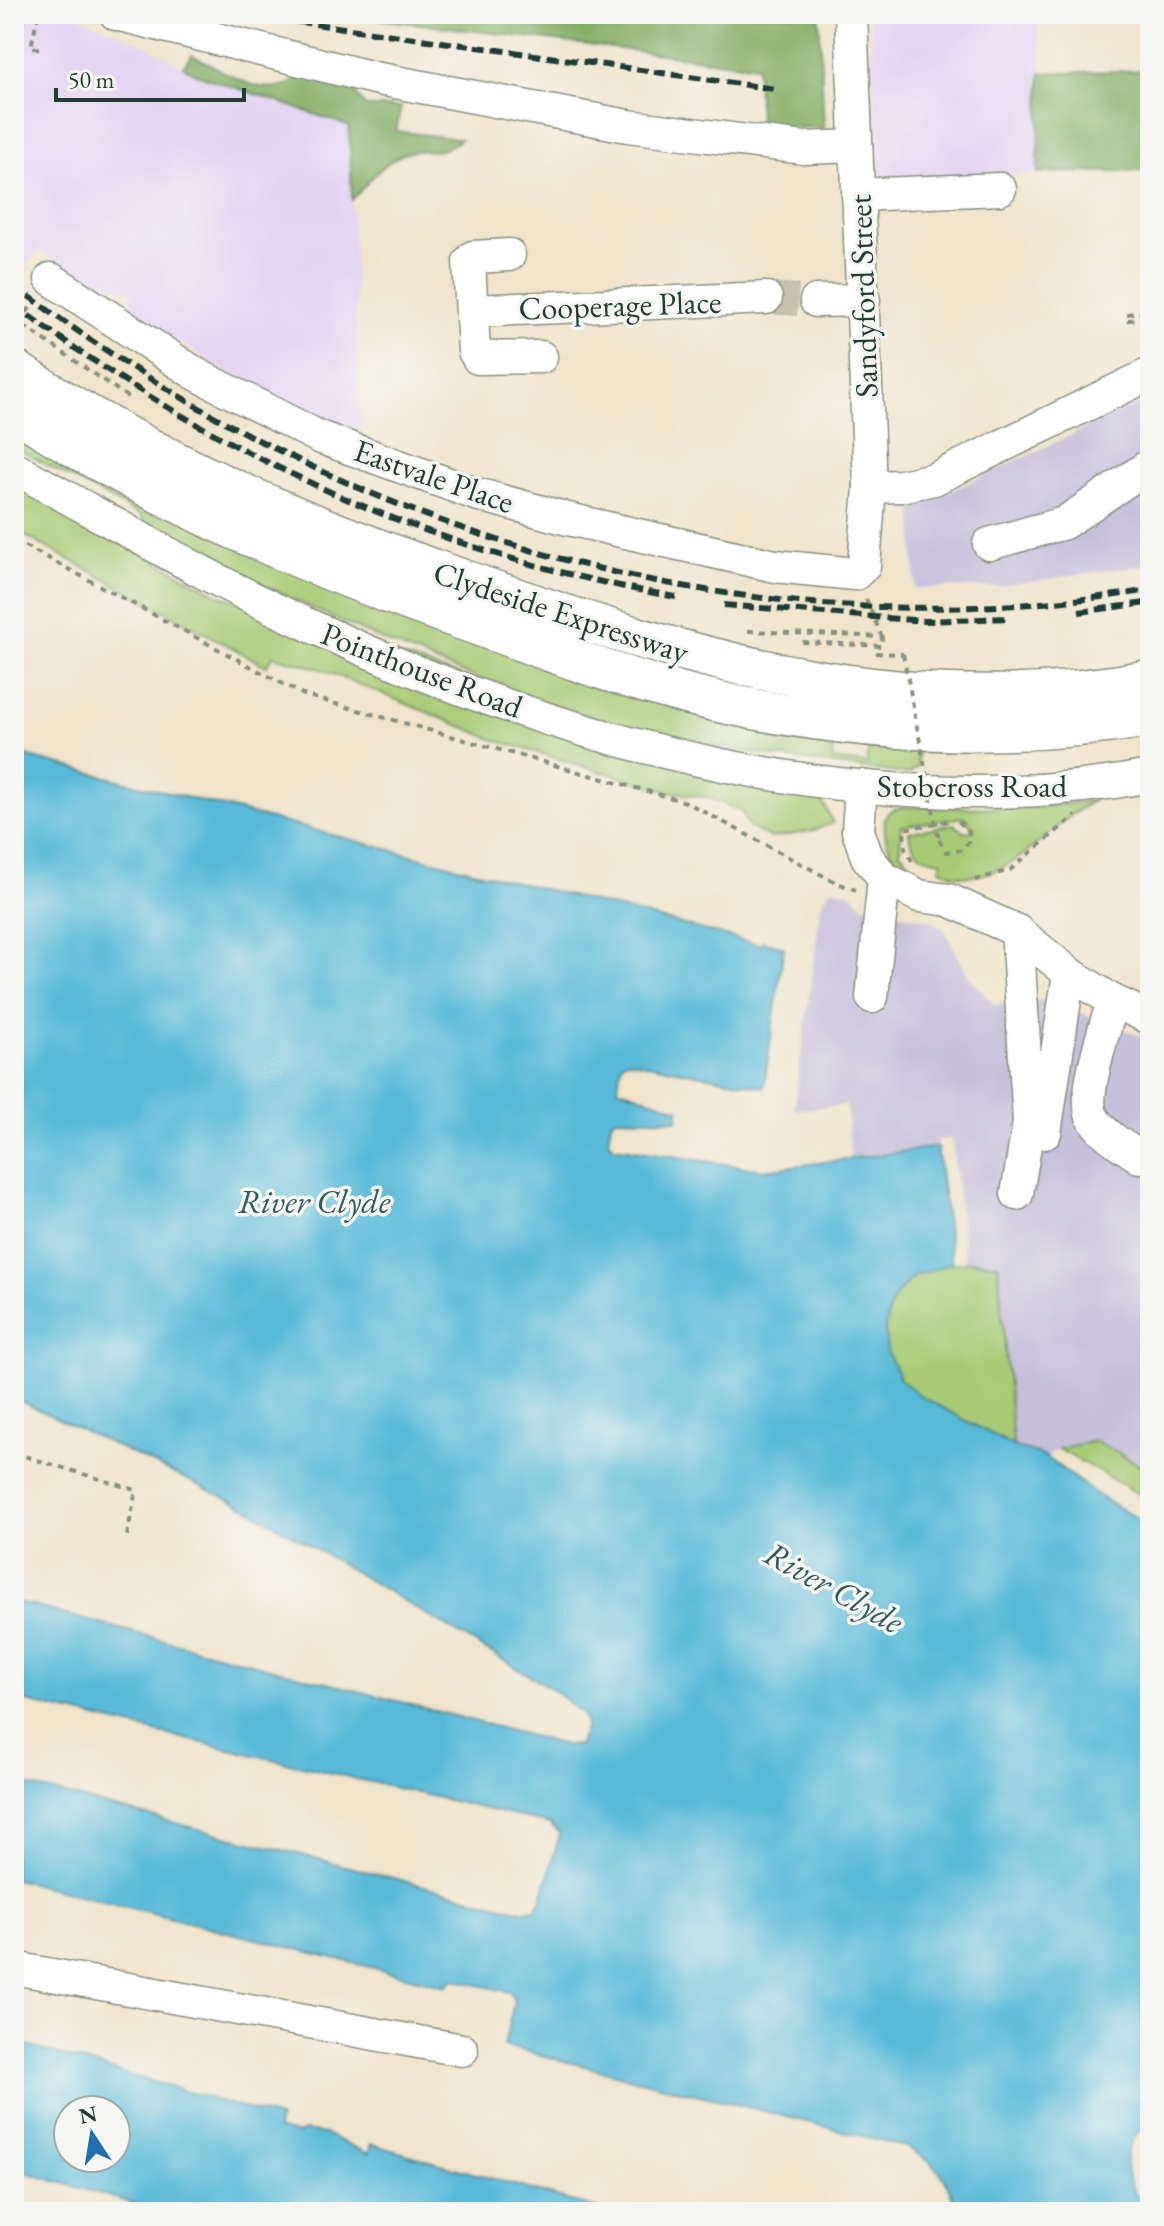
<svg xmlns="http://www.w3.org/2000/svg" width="1164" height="2226" font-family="'EB Garamond',serif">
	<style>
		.built { fill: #e3d3f2 }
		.industrial { fill: #c6c0da }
		.green { fill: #a7cb75; stroke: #638454; stroke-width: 2 }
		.forest { fill: #85af66; stroke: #52764d; stroke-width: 2 }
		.water { fill: #59bad8; stroke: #3c7c86; stroke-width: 2; fill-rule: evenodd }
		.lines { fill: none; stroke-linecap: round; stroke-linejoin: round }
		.minor-tunnel { stroke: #c6c3ac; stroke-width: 32; stroke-dasharray: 32 16; stroke-linecap: butt }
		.minor-casing { stroke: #88907f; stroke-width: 35 }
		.major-casing { stroke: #88907f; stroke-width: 43 }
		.path { stroke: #88907f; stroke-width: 4; stroke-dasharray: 6 6; stroke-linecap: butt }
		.minor { stroke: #fff; stroke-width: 32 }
		.major { stroke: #fff; stroke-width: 40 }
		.rail { stroke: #1f3d34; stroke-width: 6; stroke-dasharray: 12 6; stroke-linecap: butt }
		.path-bridge { stroke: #88907f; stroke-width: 4; stroke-dasharray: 6 6; stroke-linecap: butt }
		.labels { text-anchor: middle; stroke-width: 7; stroke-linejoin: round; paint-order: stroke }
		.street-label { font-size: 32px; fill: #1f3d34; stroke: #f6f6f2 }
		.water-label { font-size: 34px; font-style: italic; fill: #2e5c5d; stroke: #f6f6f2 }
	</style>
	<rect width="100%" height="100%" fill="#f6f6f2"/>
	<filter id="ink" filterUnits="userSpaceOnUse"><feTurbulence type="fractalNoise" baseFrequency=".0125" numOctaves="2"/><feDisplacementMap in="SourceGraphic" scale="16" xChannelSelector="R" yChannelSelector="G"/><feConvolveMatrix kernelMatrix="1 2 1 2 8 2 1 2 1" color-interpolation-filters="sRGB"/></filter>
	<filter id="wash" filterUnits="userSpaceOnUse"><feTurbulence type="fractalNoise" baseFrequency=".006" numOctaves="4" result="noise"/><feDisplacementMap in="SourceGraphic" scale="32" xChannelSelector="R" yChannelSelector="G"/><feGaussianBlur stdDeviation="1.8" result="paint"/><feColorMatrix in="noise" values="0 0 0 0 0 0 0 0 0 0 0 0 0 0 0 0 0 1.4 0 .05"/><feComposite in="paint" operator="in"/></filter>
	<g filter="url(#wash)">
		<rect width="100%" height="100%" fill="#f0e4ca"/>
		<g class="built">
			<polygon points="14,14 73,14 149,47 196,74 349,126 361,444 219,377 223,369 128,312 132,292 79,276 79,273 73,274 39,249 18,275 14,272"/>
			<polygon points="869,14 1039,14 1041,73 1150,70 1150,171 1038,173 880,183"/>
		</g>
		<g class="industrial">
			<polygon points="1150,398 1150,564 992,587 915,588 913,509"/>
			<polygon points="831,888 852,893 864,906 930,920 944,929 969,977 995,1005 1049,1000 1150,1040 1150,1470 1095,1441 1058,1449 1046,1457 1013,1446 998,1264 965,1262 952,1138 936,1140 937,1147 851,1158 846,1105 794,1110 821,905"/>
		</g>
		<g class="green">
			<path d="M14,429l821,309 -3,22 35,4 2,-22 49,6 -1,19 -8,7c-78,-9 -156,-19 -234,-36 -187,-42 -359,-124 -528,-213l-7,-10 -126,-68z"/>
			<polygon points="14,483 219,595 812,794 825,806 833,823 812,831 771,838 749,827 741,811 710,798 668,791 495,740 321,669 273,656 266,666 14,530"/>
			<path d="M1095,800c-47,24 -80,84 -139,75 -8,-1 -8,-4 -16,-6l2,-8c-18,-2 -32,-9 -33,-29l45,-8 10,8 10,-1 -9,-14 -64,9 -1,26 18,19 -1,4c-24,-12 -35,-31 -32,-58l6,-7 12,-3 127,1z"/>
			<path d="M973,1261l25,3 15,182c-32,-20 -81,-36 -107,-60 -33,-31 -26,-90 13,-113 16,-9 35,-10 54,-12z"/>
			<polygon points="1095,1441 1150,1470 1150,1500 1058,1449"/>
		</g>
		<g class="forest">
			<polygon points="14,14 28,14 22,39 14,37"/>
			<polygon points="340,14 819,14 824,128 759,126 757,66"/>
			<path d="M192,55c42,19 70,50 113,20l44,10 17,22h35l-5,24 64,8c-26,21 -29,6 -54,14 -23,8 -38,30 -54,47l-3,-74 -153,-52 -13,-8z"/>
			<polygon points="1150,70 1150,171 1038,173 1041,73"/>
		</g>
		<g class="water">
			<path d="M14,753l747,192 1,-4 22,6 -20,140 -138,-27 -5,4 -3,24 61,21 -2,11 -62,-2 -4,4 -3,19 6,6 150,23 173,-23 15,116 -36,12 -16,15 -11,18 -4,22 2,21 13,28 22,18 91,49 33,11 55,41 49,27v594c-34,31 -29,60 -2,93h-191c-10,-36 -17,-46 -50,-65l-403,-101 10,-45 -4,-9 -57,-13 -7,7 -432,-107v-97l509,129 11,-2 7,-7 19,-69 -10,-9 -536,-125v-98l555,145 10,-1 7,-20 -4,-11 -30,-25 -307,-182 -231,-109z"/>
			<path d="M14,2042l265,76 -2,11 21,6 6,-4 22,3 42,20 3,-10 238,68h-446l-149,-43zM116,2110v48h-48v-48z"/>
		</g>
	</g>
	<g filter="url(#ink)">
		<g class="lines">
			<polyline class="minor-tunnel" points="766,298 816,301"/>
			<defs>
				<g id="minor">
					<polyline points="116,14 374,78 628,126 804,148 856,146"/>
					<polyline points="858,195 1000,189"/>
					<polyline points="509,255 473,257 469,262 474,351 478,358 541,357"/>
					<polyline points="51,279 196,374 319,437 476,494 568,519 775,566 855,574 864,566 870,487 851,14"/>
					<polyline points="816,301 864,300"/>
					<polyline points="473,311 766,298"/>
					<path d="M14,468c99,54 196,112 299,159 251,116 560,202 837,149"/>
					<polyline points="870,487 901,486 934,479 1150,374"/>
					<polyline points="989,544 1064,523 1150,465"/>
					<polyline points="861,786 858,831 867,857 884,878 919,896 949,900 1017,931 1069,973 1113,1001 1150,1018"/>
					<polyline points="872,997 884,878"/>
					<path d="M1113,1001c-7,23 -31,94 -21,115 8,17 32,30 47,41"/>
					<polyline points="1045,1133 1069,973"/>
					<polyline points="1017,1194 1029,1122 1017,931"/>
					<polyline points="14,1968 462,2050"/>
				</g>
				<g id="major">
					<path d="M14,370c145,94 295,157 458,213 224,79 438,142 678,97"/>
					<path d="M14,410c145,92 291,155 452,211 83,30 167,62 253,81 141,31 287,38 431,15"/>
				</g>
			</defs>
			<use href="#minor" class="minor-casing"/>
			<use href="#major" class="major-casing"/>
			<g class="path">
				<polyline points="38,14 31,47 40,49"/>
				<polyline points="1145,312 1127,314 1128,320 1148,319"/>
				<polyline points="14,319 129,398"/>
				<polyline points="19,322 36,300"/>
				<polyline points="14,540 304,695 686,802 835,882 856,890"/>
				<polyline points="866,599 882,637"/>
				<polyline points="748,631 882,637 881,646 801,642"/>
				<polyline points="876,653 903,654"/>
				<polyline points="939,840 946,852 963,850 968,842 969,831 958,821"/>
				<polyline points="912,861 905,849 904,829 949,821"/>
				<polyline points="975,880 1010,870 1076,815"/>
				<polyline points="14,1453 136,1490 126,1541"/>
			</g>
			<use href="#minor" class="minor"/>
			<use href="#major" class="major"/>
			<g class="rail">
				<polyline points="244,14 775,89"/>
				<path d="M14,285c330,250 723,371 1136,305"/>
				<path d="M14,305c206,151 410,247 662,292"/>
				<polyline points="724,605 924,621 1011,618"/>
				<polyline points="1079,612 1146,603"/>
			</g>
			<polyline class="path-bridge" points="903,654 939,840"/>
		</g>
	</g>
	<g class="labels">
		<g class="street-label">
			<text transform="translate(863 296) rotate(-92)" y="11">Sandyford Street</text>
			<text transform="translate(620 305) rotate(-2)" y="11">Cooperage Place</text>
			<text transform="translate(434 476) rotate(19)" y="11">Eastvale Place</text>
			<text transform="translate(561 612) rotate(18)" y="11">Clydeside Expressway</text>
			<text transform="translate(422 670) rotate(21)" y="11">Pointhouse Road</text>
			<text x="972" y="797">Stobcross Road</text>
		</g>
		<g class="water-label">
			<text x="314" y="1213">River Clyde</text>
			<text transform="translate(834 1587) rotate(29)" y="12">River Clyde</text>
		</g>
	</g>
	<rect width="1164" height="2226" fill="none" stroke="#f6f6f2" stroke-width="48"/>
	<g transform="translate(92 2134) rotate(348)"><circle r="38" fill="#f6f6f2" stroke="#a0aca6" stroke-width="2"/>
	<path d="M0-6L14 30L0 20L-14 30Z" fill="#1f6fb2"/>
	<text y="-12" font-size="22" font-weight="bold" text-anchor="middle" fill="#1f3d34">N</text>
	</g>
	<path d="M56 88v12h188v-12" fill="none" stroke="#1f3d34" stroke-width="4"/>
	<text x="68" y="88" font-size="24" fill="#1f3d34" stroke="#f6f6f2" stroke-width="6" paint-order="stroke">50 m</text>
</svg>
